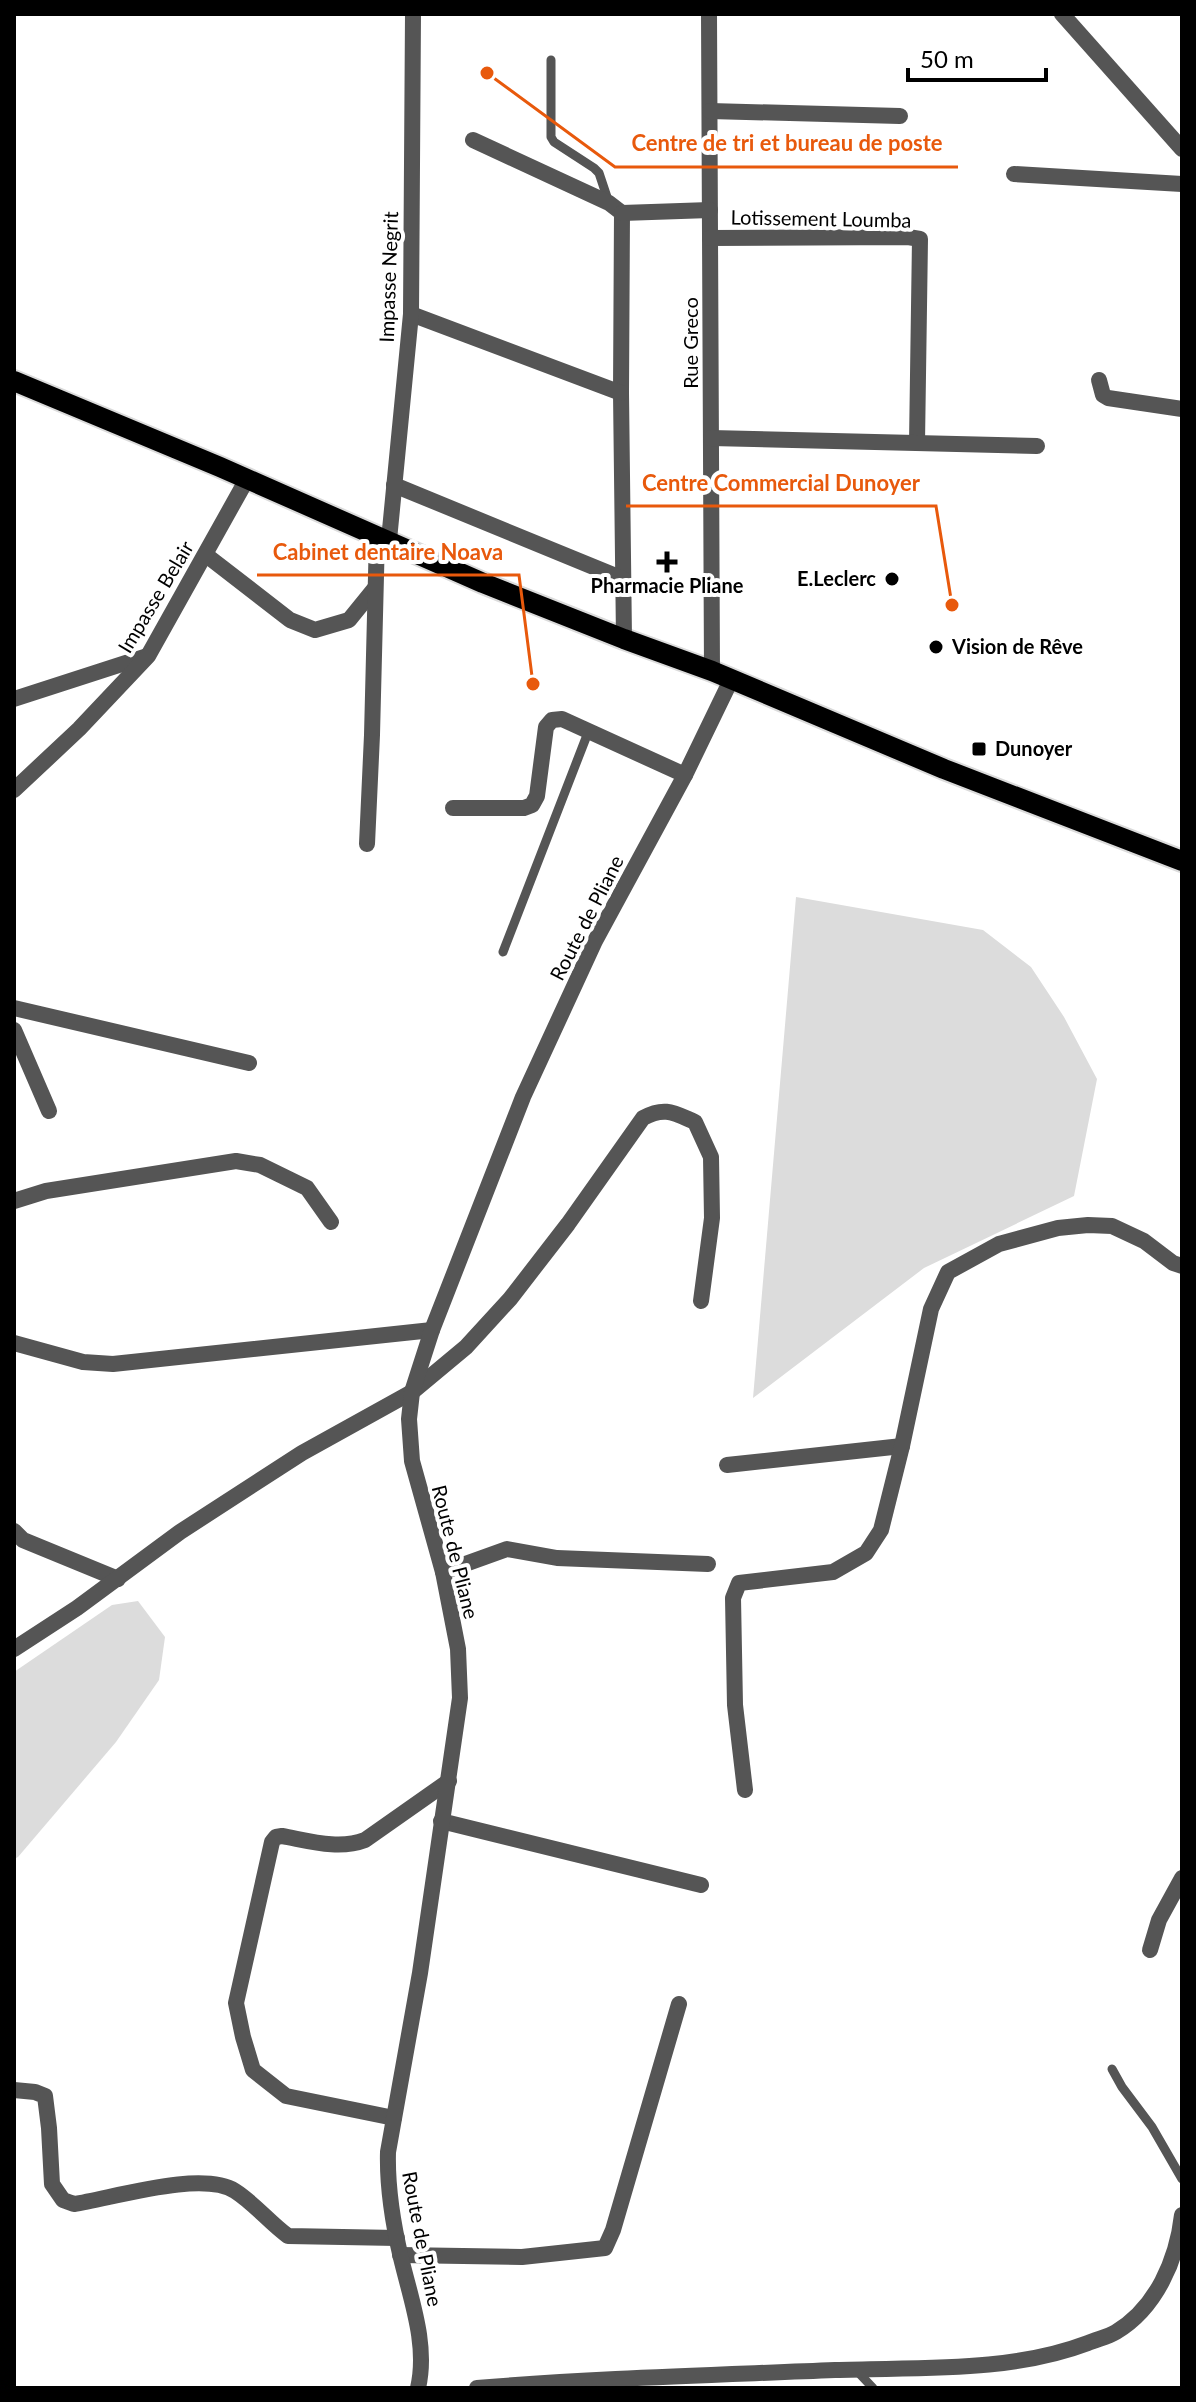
<svg xmlns="http://www.w3.org/2000/svg" width="1196" height="2402" font-family="Lato,sans-serif">
	<style>
		.green { fill: #dcdcdc }
		.lines { fill: none; stroke-linecap: round; stroke-linejoin: round }
		.primary-casing { stroke: #dbdbdb; stroke-width: 24 }
		.service { stroke: #555; stroke-width: 9 }
		.minor { stroke: #555; stroke-width: 16 }
		.tertiary { stroke: #555; stroke-width: 16 }
		.primary { stroke: #000; stroke-width: 20 }
		.poi-dot { fill: #000; stroke: #fff; stroke-width: 3 }
		.labels { text-anchor: middle; stroke-width: 8; stroke-linejoin: round; paint-order: stroke }
		.street-label { font-size: 20px; fill: #000; stroke: #fff }
		.poi-label { font-size: 20px; font-weight: bold; fill: #000; stroke: #fff; text-anchor: start }
		.leader { fill: none; stroke: #e8590c; stroke-width: 3 }
		.callout-dot { fill: #e8590c; stroke: #fff; stroke-width: 3 }
		.callout-label { font-size: 22px; text-anchor: middle; font-weight: bold; fill: #e8590c; stroke: #fff; stroke-width: 8; stroke-linejoin: round; paint-order: stroke }
	</style>
	<rect width="100%" height="100%" fill="#fff"/>
	<g class="green">
		<polygon points="796,897 983,930 1031,967 1064,1017 1097,1079 1074,1196 924,1268 753,1398"/>
		<polygon points="138,1601 165,1637 159,1680 116,1742 18,1857 14,1859 14,1672 112,1605"/>
	</g>
	<g class="lines">
		<defs>
			<polyline id="primary" points="14,381 220,467 483,583 624,639 712,671 944,769 1182,861"/>
		</defs>
		<use href="#primary" class="primary-casing"/>
		<g class="service">
			<polyline points="551,60 551,137 554,142 594,168 599,173 609,203"/>
			<polyline points="503,952 589,730"/>
			<polyline points="1112,2069 1122,2087 1152,2127 1182,2179"/>
			<polyline points="856,2370 873,2388"/>
		</g>
		<g class="minor">
			<polyline points="709,14 712,671"/>
			<polyline points="1062,14 1182,149"/>
			<polyline points="710,111 900,116"/>
			<polyline points="473,140 609,203 622,213 621,393 624,639"/>
			<polyline points="1014,174 1182,184"/>
			<polyline points="622,213 710,210"/>
			<polyline points="710,238 908,237 920,239 917,443"/>
			<polyline points="411,314 621,393"/>
			<polyline points="1099,380 1103,395 1108,398 1182,409"/>
			<polyline points="711,438 1037,446"/>
			<polyline points="394,485 623,579"/>
			<polyline points="389,540 411,314 413,14"/>
			<polyline points="206,555 290,620 315,630 349,620 375,588"/>
			<polyline points="14,699 147,656"/>
			<polyline points="14,790 79,729 148,656 247,479"/>
			<polyline points="453,808 524,808 532,805 537,796 546,727 552,720 562,719 685,775"/>
			<polyline points="367,844 372,735 377,536"/>
			<polyline points="14,1008 249,1063"/>
			<polyline points="14,1030 49,1111"/>
			<polyline points="14,1201 46,1191 236,1161 260,1165 307,1188 331,1222"/>
			<polyline points="14,1343 83,1362 113,1364 432,1330"/>
			<polyline points="727,1465 902,1446"/>
			<polyline points="14,1531 23,1540 118,1579"/>
			<polyline points="443,1572 507,1549 557,1558 708,1564"/>
			<path d="M14,1649l63,-41 103,-76 122,-79 110,-61 54,-45 44,-48 58,-75 75,-106c22,-12 31,-5 52,4l16,35 1,61 -11,83"/>
			<polyline points="745,1790 735,1705 733,1598 739,1583 833,1572 866,1553 881,1530 902,1446 931,1309 948,1272 999,1244 1058,1228 1088,1225 1112,1226 1144,1241 1173,1263 1182,1266"/>
			<polyline points="441,1821 701,1885"/>
			<polyline points="1150,1950 1159,1920 1182,1878"/>
			<path d="M14,2090l21,2 10,4 4,32 3,56 11,16 11,4c39,-6 128,-34 161,-13 19,12 35,32 53,45l109,2"/>
			<path d="M394,2118l-108,-22 -33,-26 -10,-33 -7,-34 36,-161 4,-5 6,-1c28,5 57,14 83,4l84,-59"/>
			<polyline points="400,2255 522,2257 605,2248 613,2230 679,2004"/>
			<path d="M477,2388c119,-10 239,-13 358,-18 83,-3 174,3 253,-27 9,-4 20,-6 28,-11 40,-24 61,-72 66,-117"/>
		</g>
		<path class="tertiary" d="M418,2388c10,-43 -7,-88 -17,-130 -8,-34 -14,-70 -13,-106l32,-179 40,-275 -2,-49 -15,-77 -31,-111 -3,-42 3,-27 20,-62 91,-233 72,-156 90,-166 46,-95"/>
		<use href="#primary" class="primary"/>
	</g>
	<g class="poi-dot">
		<path d="M663 550h8v8h8v8h-8v8h-8v-8h-8v-8h8z"/>
		<circle cx="892" cy="579" r="8"/>
		<circle cx="936" cy="647" r="8"/>
		<rect x="971" y="741" width="16" height="16" rx="4"/>
	</g>
	<g class="labels">
		<g class="street-label">
			<text transform="translate(821 219) rotate(1)" y="7">Lotissement Loumba</text>
			<text transform="translate(389 277) rotate(-88)" y="7">Impasse Negrit</text>
			<text transform="translate(691 343) rotate(-90)" y="7">Rue Greco</text>
			<text transform="translate(156 597) rotate(-59)" y="7">Impasse Belair</text>
			<text transform="translate(587 918) rotate(-63)" y="7">Route de Pliane</text>
			<text transform="translate(455 1552) rotate(76)" y="7">Route de Pliane</text>
			<text transform="translate(422 2239) rotate(79)" y="7">Route de Pliane</text>
		</g>
		<g class="poi-label">
			<text x="876" y="586" text-anchor="end">E.Leclerc</text>
			<text x="667" y="593" text-anchor="middle">Pharmacie Pliane</text>
			<text x="952" y="654">Vision de Rêve</text>
			<text x="995" y="756">Dunoyer</text>
		</g>
	</g>
	<path class="leader" d="M487 73L615 167H958M952 605L936 506H626M533 684L519 575H257"/>
	<g class="callout-dot">
		<circle cx="487" cy="73" r="8"/>
		<circle cx="952" cy="605" r="8"/>
		<circle cx="533" cy="684" r="8"/>
	</g>
	<g class="callout-label">
		<text x="787" y="151">Centre de tri et bureau de poste</text>
		<text x="781" y="491">Centre Commercial Dunoyer</text>
		<text x="388" y="560">Cabinet dentaire Noava</text>
	</g>
	<rect width="1196" height="2402" fill="none" stroke="#000000" stroke-width="32"/>
	<path d="M908 68v12h138v-12" fill="none" stroke="#000000" stroke-width="4"/>
	<text x="920" y="68" font-size="24" fill="#000000" stroke="#ffffff" stroke-width="6" paint-order="stroke">50 m</text>
</svg>
